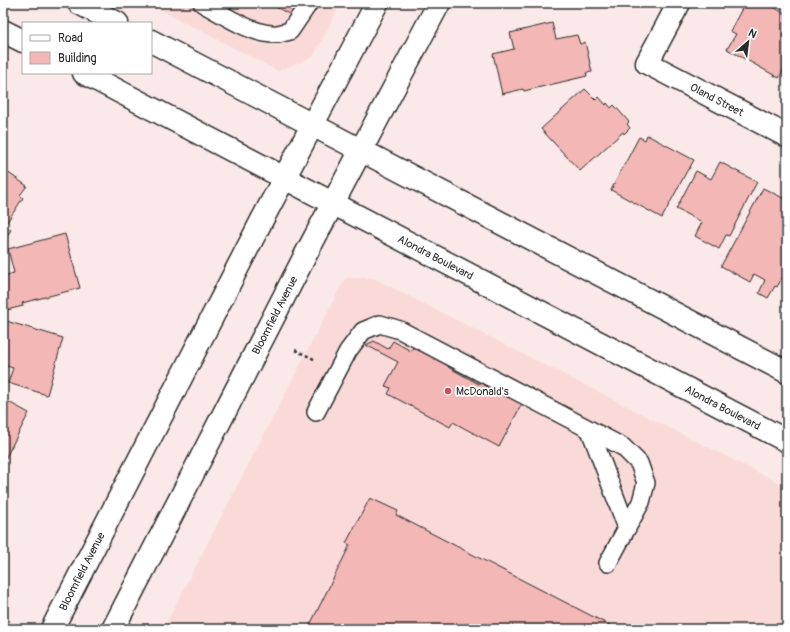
<svg xmlns="http://www.w3.org/2000/svg" width="790" height="632" font-family="Pangolin,sans-serif">
	<style>
		.built { fill: #f9dad9 }
		.building { fill: #f3b7b5; stroke: #2b2b2b }
		.lines { fill: none; stroke-linecap: round; stroke-linejoin: round }
		.service-casing { stroke: #2b2b2b; stroke-width: 20 }
		.minor-casing { stroke: #2b2b2b; stroke-width: 25 }
		.secondary-casing { stroke: #2b2b2b; stroke-width: 25 }
		.path { stroke: #2b2b2b; stroke-width: 2.5; stroke-dasharray: 3 3; stroke-linecap: butt }
		.service { stroke: #fff; stroke-width: 17 }
		.minor { stroke: #fff; stroke-width: 22 }
		.secondary { stroke: #fff; stroke-width: 22 }
		.poi-dot { fill: #d1495b; stroke: #fff; stroke-width: 1.5 }
		.labels { text-anchor: middle; stroke-width: 3.5; stroke-linejoin: round; paint-order: stroke }
		.street-label { font-size: 11px; fill: #2b2b2b; stroke: #fff }
		.poi-label { font-size: 11px; fill: #2b2b2b; stroke: #fff; text-anchor: start }
	</style>
	<rect width="100%" height="100%" fill="#fbe9e9"/>
	<filter id="ink" filterUnits="userSpaceOnUse"><feTurbulence type="fractalNoise" baseFrequency=".025" numOctaves="2"/><feDisplacementMap in="SourceGraphic" scale="8" xChannelSelector="R" yChannelSelector="G"/><feConvolveMatrix kernelMatrix="1 2 1 2 8 2 1 2 1" color-interpolation-filters="sRGB"/></filter>
	<g filter="url(#ink)">
		<g class="built">
			<polygon points="147,3 341,3 313,57 278,71"/>
			<polygon points="345,278 373,278 787,487 787,629 163,629"/>
		</g>
		<g class="building">
			<polygon points="268,3 298,3 291,15"/>
			<polygon points="745,3 767,3 787,15 787,63 779,78 727,49 736,34 730,31"/>
			<polygon points="552,23 556,39 577,35 580,44 585,42 592,72 586,73 587,76 524,91 523,89 502,94 493,54 514,49 510,33"/>
			<polygon points="585,89 596,100 599,97 606,105 607,103 611,108 614,105 629,122 627,124 630,128 624,134 623,132 580,171 541,129"/>
			<polygon points="647,135 694,160 689,169 688,169 662,218 611,190 639,137 645,140"/>
			<polygon points="720,162 757,182 729,236 726,235 719,249 695,236 702,222 676,209 696,171 711,179"/>
			<polygon points="3,169 27,186 20,195 23,198 5,225 11,230 3,241"/>
			<polygon points="763,188 787,200 787,269 777,287 775,286 768,298 759,293 765,280 754,274 750,282 721,266"/>
			<polygon points="65,234 80,288 22,303 23,306 3,311 3,276 14,273 8,249"/>
			<polygon points="3,320 63,338 47,395 8,383 13,368 3,365"/>
			<polygon points="374,341 388,349 393,341 411,351 415,344 450,362 448,367 479,384 482,378 524,400 499,447 453,422 450,427 388,394 391,388 385,386 398,362 366,345"/>
			<polygon points="3,399 29,413 3,463"/>
			<polygon points="370,498 398,511 396,515 617,629 308,629 350,545 346,543"/>
		</g>
		<g class="lines">
			<defs>
				<g id="service">
					<path d="M202,3c20,11 52,33 76,31 4,-1 8,-2 12,-3l19,-28"/>
					<polyline points="316,412 348,351 363,331 380,324 400,330 623,447 639,463 646,483 641,502 608,563"/>
					<polyline points="590,430 627,528"/>
				</g>
				<g id="minor">
					<path id="s1" d="M679,3l-32,60 140,73"/>
				</g>
				<g id="secondary">
					<polyline points="79,3 117,23"/>
					<polyline points="3,31 23,41"/>
					<polyline points="151,41 787,372"/>
					<path id="s2" d="M84,73l703,368"/>
					<path id="s3" d="M52,629l210,-409 115,-217"/>
					<path id="s4" d="M113,629l193,-375 133,-251"/>
				</g>
			</defs>
			<use href="#service" class="service-casing"/>
			<use href="#minor" class="minor-casing"/>
			<use href="#secondary" class="secondary-casing"/>
			<polyline class="path" points="295,350 316,360"/>
			<use href="#service" class="service"/>
			<use href="#minor" class="minor"/>
			<use href="#secondary" class="secondary"/>
		</g>
	</g>
	<circle class="poi-dot" cx="448" cy="391" r="4"/>
	<g class="labels">
		<g class="street-label">
			<text dy="4" stroke="none"><textPath href="#s1" startOffset="147">Oland Street</textPath></text>
			<text dy="4" stroke="none"><textPath href="#s2" startOffset="397">Alondra Boulevard</textPath></text>
			<text dy="4" stroke="none"><textPath href="#s4" startOffset="353">Bloomfield Avenue</textPath></text>
			<text dy="4" stroke="none"><textPath href="#s2" startOffset="721">Alondra Boulevard</textPath></text>
			<text dy="4" stroke="none"><textPath href="#s3" startOffset="65">Bloomfield Avenue</textPath></text>
		</g>
		<g class="poi-label">
			<text x="456" y="395">McDonald's</text>
		</g>
	</g>
	<rect width="790" height="632" fill="none" stroke="#fff" stroke-width="16"/>
	<rect x="8" y="8" width="774" height="616" fill="none" stroke="#2b2b2b" stroke-width="1.5" filter="url(#ink)"/>
	<rect x="22" y="22" width="130" height="52" fill="#ffffff" stroke="#aaaaaa"/>
	<rect x="30" y="35" width="20" height="6" fill="#ffffff" stroke="#aaaaaa"/>
	<text x="58" y="42" font-size="12" fill="#2b2b2b">Road</text>
	<rect x="30" y="52" width="20" height="12" fill="#f3b7b5" stroke="#aaaaaa"/>
	<text x="58" y="62" font-size="12" fill="#2b2b2b">Building</text>
	<g transform="translate(748 42) rotate(28)" stroke="#ffffff" stroke-width="3" paint-order="stroke">
	<path d="M0-3L7 15L0 10L-7 15Z" fill="#2b2b2b"/>
	<text y="-6" font-size="11" font-weight="bold" text-anchor="middle" fill="#2b2b2b">N</text>
	</g>
</svg>
